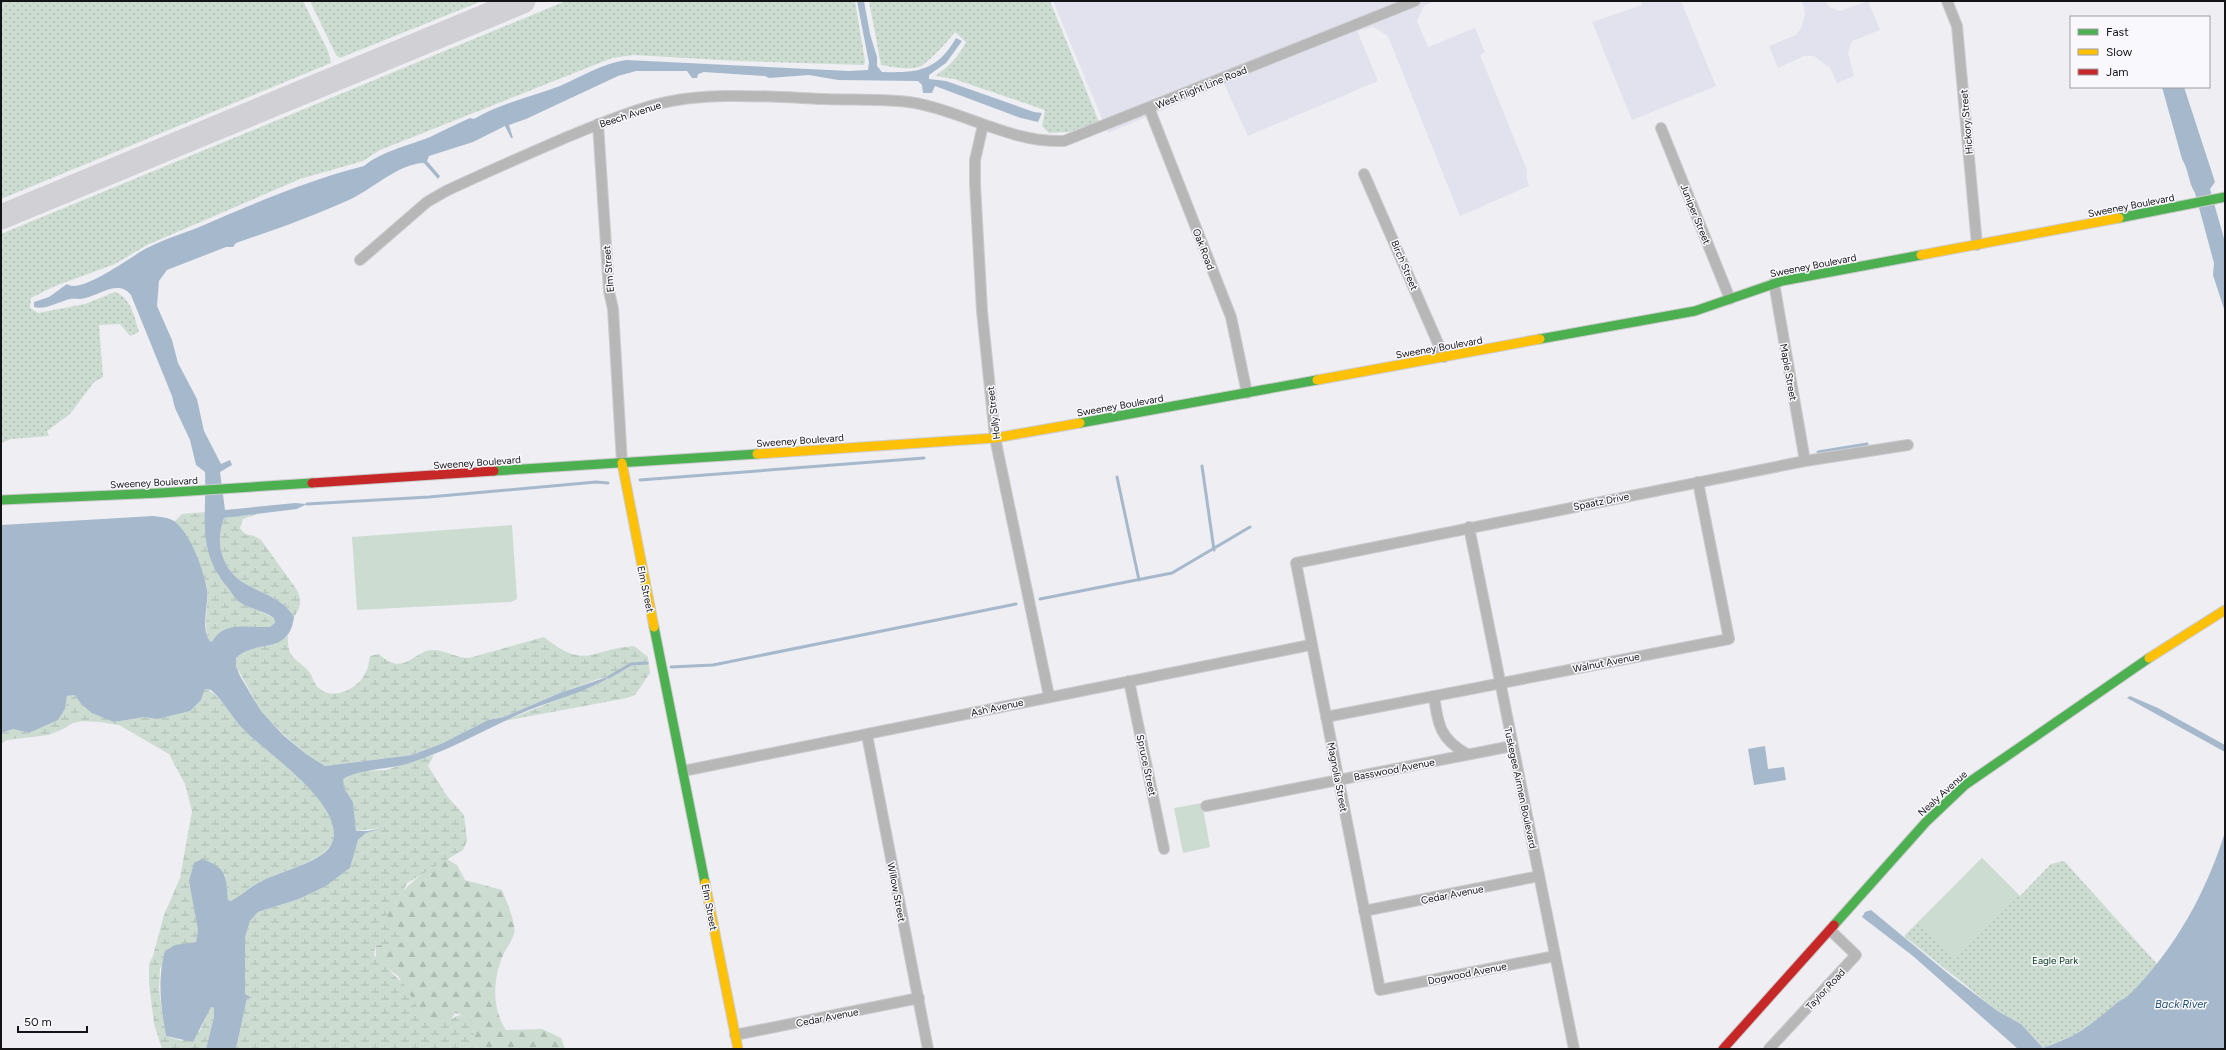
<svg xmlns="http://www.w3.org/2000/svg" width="2226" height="1050" font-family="Figtree,sans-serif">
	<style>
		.built { fill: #e2e2ee }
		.grass { fill: url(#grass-dots) }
		.forest { fill: url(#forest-firs) }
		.wetland { fill: url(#wetland-marsh) }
		.garden { fill: #ccdcd1 }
		.water { fill: #a6b9cc }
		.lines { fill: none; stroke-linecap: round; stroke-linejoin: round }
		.stream { stroke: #a6b9cc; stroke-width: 3 }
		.taxiway { stroke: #d1d0d4; stroke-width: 25 }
		.street-casing { stroke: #cccccf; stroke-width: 12 }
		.fast-casing { stroke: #cccccf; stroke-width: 11 }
		.slow-casing { stroke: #cccccf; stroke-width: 11 }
		.jam-casing { stroke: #cccccf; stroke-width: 11 }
		.street { stroke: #b8b7b8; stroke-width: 10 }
		.fast { stroke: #4caf50; stroke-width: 9 }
		.slow { stroke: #ffc107; stroke-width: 9 }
		.jam { stroke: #c62828; stroke-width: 9 }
		.labels { text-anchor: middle; stroke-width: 3; stroke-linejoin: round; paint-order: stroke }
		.street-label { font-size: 10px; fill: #141417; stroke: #f9f9fd }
		.park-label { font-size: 10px; fill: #073c1c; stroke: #f9f9fd }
		.water-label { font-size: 11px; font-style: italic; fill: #244f73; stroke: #f9f9fd }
	</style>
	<defs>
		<pattern id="grass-dots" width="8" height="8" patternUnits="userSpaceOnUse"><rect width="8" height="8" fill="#ccdcd1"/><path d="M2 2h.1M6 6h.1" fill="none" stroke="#aebcb3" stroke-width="1.8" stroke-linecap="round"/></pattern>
		<pattern id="forest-firs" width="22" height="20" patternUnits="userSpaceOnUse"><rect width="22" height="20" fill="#ccdcd1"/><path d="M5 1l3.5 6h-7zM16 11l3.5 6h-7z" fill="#aebcb3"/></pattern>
		<pattern id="wetland-marsh" width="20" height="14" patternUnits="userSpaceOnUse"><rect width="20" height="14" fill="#ccdcd1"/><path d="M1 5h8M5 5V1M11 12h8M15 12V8" fill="none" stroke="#aebcb3"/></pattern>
	</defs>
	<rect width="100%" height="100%" fill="#eeeef3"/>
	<g class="built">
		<polygon points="1053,1 1435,1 1424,6 1417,21 1428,47 1475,28 1485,52 1480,55 1527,170 1527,180 1529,186 1460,216 1388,36 1373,27 1357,31 1378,81 1248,136 1224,84 1108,133"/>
		<polygon points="1641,1 1681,1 1716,86 1632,120 1592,22 1642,5"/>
		<polygon points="1802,1 1825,1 1831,8 1840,11 1868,1 1880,30 1852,41 1848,53 1854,76 1837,83 1830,68 1814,56 1804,56 1778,68 1769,46 1796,35 1802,26 1805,13"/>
	</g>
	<g class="grass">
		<polygon points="1,1 303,1 328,51 331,63 1,199"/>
		<polygon points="310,1 482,1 340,58 336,55"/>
		<path d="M566,1h289l10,60 -1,4 -125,-4 -106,-6 -21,3 -232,92 -17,11 -63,18 -153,66 -32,19 -60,22 -24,12 -1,10 8,5 47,-9 30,-12c16,6 19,24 24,40l-9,4 -10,-12 -21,1 4,52 -9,5 -24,32 -23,17 2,5 -38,3 -10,4v-209z"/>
		<path d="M869,1h181l49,121 -30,10 -20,1 -7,-7 3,-16 -91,-31 -19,-3c14,-9 24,-20 31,-34l-11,-10c-5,7 -28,32 -36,35 -11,3 -27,0 -38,-2z"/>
		<polygon points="1982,858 2020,896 2051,864 2064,861 2157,964 2129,996 2114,1005 2101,1017 2074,1035 2043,1048 2021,1024 1999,1012 1904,936"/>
	</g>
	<path class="forest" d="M443,857l14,8 8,15 37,10c4,10 15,35 12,44 -2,7 -7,13 -10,19 -11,24 -13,55 2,77l36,-1 19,9 4,11h-96l-3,-23 -4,-11 -7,-2 -8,12 -19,4 -30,-53 -21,-15c-10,-46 34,-79 66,-104z"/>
	<g class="wetland">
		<path d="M206,512l-1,13 13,51 23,26 33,16 2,6 -6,3 -12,1 -46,14 -4,-3c-5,-17 1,-34 -1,-50 -5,-26 -18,-46 -33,-67l8,-8z"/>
		<path d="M260,513l-17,6 -3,9 5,6 9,2 7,4 36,50c5,11 4,17 -3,27 -17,-29 -56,-23 -70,-57 -6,-14 -5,-28 0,-42z"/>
		<path d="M288,636c-1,25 9,21 22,37 3,5 5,13 10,16 14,12 38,-1 45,-15 3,-5 4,-12 5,-18l9,-2c26,25 35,-6 56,-4 12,1 22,8 34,8l75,-21c42,34 46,12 90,9l14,11 2,16 -15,22 -8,3 -123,23 89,-35 18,-10 -13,3 -38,14 -56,24 -16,3 -45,23 -31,12 -87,11 -19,-12 -23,-20 -22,-23 -25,-45v-8c15,-14 36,-10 52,-22z"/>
		<path d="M205,689c14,3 30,33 41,43 22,22 101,74 86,110 -8,20 -53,29 -70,39 -11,5 -20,14 -31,20l-3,-1 -3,-26 -29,42 2,14 -2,12 -5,2 -31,24 -1,22 7,46 16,5 18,-10 10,-24 4,1v9l-8,32h-44l-8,-25 -5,-41v-19l4,-8 11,-41 16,-37 12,-67 -7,-27 -16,-30 -50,-29 -19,-3 -18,-1 -9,2 -12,7 -13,5 -41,5 -6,4v-11l12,-4 16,4 29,-13 7,-11 2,-13 8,-1 6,9 33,18 31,-5 12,1 44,-18z"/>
		<path d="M434,755l-6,11 19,30 17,19 3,26 -4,9 -56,33 -8,17 -13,12 3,9c9,6 11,11 13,22l-27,3 -1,9 31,31 21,36 9,3 25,-10 9,1 5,8 -1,25h-237l11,-51h4l-6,-4v-58l5,-15 8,-9 41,-13 27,-13 24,-18 8,-28 8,-7 14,-5 -24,3 -3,-29 -9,-14 -2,-9 18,-8 26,-1z"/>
	</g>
	<g class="garden">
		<polygon points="512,525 517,599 511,602 357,610 352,537"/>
		<polygon points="1202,803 1210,847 1183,853 1174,808"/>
		<polygon points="1982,858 2018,894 1955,958 1919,922"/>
	</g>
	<g class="water">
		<path d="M857,1h7l6,33 7,23v9l5,6c36,1 55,-1 74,-34l6,3 -16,22 -17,12v4l17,2 88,31 8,1 -4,9 -17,-4 -86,-32 -3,7h-9l-1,-8 -4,-4 -80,-1 -29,-5 -40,3 -4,-2 -61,-4 -6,2 -1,4h-5l-5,-7h-51l-18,5 -92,43 -17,6 4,13h-2l-6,-12 -32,16 -44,14 -2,5 13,15 -2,3 -14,-16c-24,0 -52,26 -73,36 -37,17 -77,31 -115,44l-3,4h-7l-59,23 -8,11 -2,25 15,34 6,23 19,36 7,32 17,33 9,-4 2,5 -12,7 5,38 70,-7 12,1 -10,5 -73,9c-5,14 -6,28 0,42 14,34 53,28 70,57 -5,39 -37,21 -58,41v8l4,10 21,35 22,24 23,19 19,12 87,-11 31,-12 45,-23 16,-3 56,-24 53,-18c-26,17 -56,24 -84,35 -40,17 -78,40 -119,53 -22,7 -48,5 -67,16l1,9 9,14 3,29h12l15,-3 -17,5 -8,7 -8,28 -24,18 -27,13 -41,13 -8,9 -5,16v57l7,4h-5l-11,51h-30l8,-32v-9l-3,-1 -18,35 -27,-6c-5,-29 -9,-56 -1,-85l10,-6 21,-3 2,-12 -9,-49 5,-18 8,-4c25,9 24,17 26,41l3,1c11,-6 20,-15 31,-20 16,-9 56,-18 67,-33 26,-36 -61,-94 -83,-116 -13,-12 -21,-30 -35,-42l-6,-1 -4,11 -11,11 -33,8 -12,-2 -31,5 -22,-9 -11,-9 -6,-9 -8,1 -2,13 -7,11 -29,13 -16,-4 -12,4v-208l152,-9c7,1 15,1 21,5 16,12 30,49 33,69 2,15 -7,38 3,51l2,1c12,-22 36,-14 58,-15l5,-4 -1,-5c-10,-7 -23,-9 -33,-15 -5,-3 -9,-10 -12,-14 -33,-37 -22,-71 -24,-117l-9,-7 -6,-25 -15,-32 -3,-12 -41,-101c-13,-16 -31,0 -46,3 -5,2 -10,0 -15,1 -12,3 -24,11 -36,8v-5l15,-5 18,-13c13,11 65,-28 78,-35 19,-10 40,-16 59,-24 53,-23 105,-45 160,-59 16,-14 46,-21 66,-29 13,-6 26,-13 40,-19l4,1c26,-16 58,-22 86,-33 22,-10 42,-22 66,-26l223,11 19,-1 1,-7z"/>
		<path d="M2162,87h22l31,95 -5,7 15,53v70l-12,-37 1,-12 -19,-70c-7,-11 -6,-23 -13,-34z"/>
		<polygon points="2130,696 2158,708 2225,745 2225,752 2127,698"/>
		<polygon points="1765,746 1768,769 1784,767 1786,780 1754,785 1748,749"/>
		<path d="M2225,832v217h-207l-105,-93 -51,-39 3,-5 6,-2 80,66 48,36 22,12 22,24c10,-4 21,-8 31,-13 14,-8 26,-18 39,-29 5,-5 12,-7 17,-12 45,-45 76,-101 95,-162z"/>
	</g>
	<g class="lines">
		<g class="stream">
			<polyline points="1818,452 1867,444"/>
			<polyline points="1202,466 1214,550"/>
			<polyline points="1117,477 1139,580"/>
			<polyline points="640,480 924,458"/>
			<polyline points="307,504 429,497 596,482 608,483"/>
			<polyline points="1040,599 1172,573 1250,527"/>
			<polyline points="671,667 713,665 1016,604"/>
			<polyline points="609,677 631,664 647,663"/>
		</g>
		<polyline class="taxiway" points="1,217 523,1"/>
		<defs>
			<g id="street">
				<polyline points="1947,1 1957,26 1977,245"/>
				<polyline points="1149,108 1231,317 1247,393"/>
				<polyline points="598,124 609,291 613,309 622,463"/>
				<polyline points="983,125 975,160 975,184 982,311 995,438 1049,696"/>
				<polyline points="1661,128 1730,299"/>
				<polyline points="1364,174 1444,357"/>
				<path d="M360,260l67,-58 19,-11c40,-19 80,-36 121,-54 30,-12 59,-25 91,-33 48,-13 116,-7 167,-5 27,1 56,0 84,3 53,8 100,41 155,39l351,-140"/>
				<polyline points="1774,283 1805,461"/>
				<polyline points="1469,527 1574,1049"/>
				<polyline points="1129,681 1164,849"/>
				<path d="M1434,696c4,29 6,43 33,58"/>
				<polyline points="1326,717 1729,639 1698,482"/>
				<polyline points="867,735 928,1049"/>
				<polyline points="683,771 1310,645"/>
				<polyline points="1206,806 1512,746"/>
				<polyline points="1364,911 1539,876"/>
				<polyline points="1555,956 1380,990 1296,563 1805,461 1908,445"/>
				<polyline points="735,1035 919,998"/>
				<polyline points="1769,1049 1856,955 1830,930"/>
			</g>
			<g id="fast">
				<polyline points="2119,218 2225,197"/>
				<polyline points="1540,339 1695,311 1782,281 1921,255"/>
				<polyline points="1080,423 1317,380"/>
				<polyline points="494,471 757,454"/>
				<polyline points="1,500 160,493 312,483"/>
				<polyline points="654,627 705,883"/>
				<polyline points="1834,925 1926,822 1965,785 2149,658"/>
			</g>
			<g id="slow">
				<polyline points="1921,255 2119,218"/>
				<polyline points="1317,380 1540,339"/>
				<polyline points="757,454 995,438 1080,423"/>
				<polyline points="622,463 654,627"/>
				<polyline points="2149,658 2225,610"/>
				<polyline points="705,883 738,1049"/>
			</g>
			<g id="jam">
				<polyline points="312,483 494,471"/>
				<polyline points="1723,1049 1834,925"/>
			</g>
		</defs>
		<use href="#street" class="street-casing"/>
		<use href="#fast" class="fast-casing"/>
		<use href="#slow" class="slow-casing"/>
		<use href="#jam" class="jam-casing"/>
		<use href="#street" class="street"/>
		<use href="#fast" class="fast"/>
		<use href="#slow" class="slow"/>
		<use href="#jam" class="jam"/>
	</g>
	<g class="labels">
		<g class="street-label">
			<text transform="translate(1201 87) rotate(-22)" y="4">West Flight Line Road</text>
			<text transform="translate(630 114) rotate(-18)" y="4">Beech Avenue</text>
			<text transform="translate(1966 122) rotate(-95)" y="4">Hickory Street</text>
			<text transform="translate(2131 205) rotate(-11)" y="4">Sweeney Boulevard</text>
			<text transform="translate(1696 214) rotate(68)" y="4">Juniper Street</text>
			<text transform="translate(1204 249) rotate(69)" y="4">Oak Road</text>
			<text transform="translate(1405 265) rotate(67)" y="4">Birch Street</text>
			<text transform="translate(1813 265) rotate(-11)" y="4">Sweeney Boulevard</text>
			<text transform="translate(608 269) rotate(-95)" y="4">Elm Street</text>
			<text transform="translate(1439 347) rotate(-10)" y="4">Sweeney Boulevard</text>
			<text transform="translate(1789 372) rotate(80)" y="4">Maple Street</text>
			<text transform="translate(1120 405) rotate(-10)" y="4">Sweeney Boulevard</text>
			<text transform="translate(993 413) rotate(-97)" y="4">Holly Street</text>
			<text transform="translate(800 440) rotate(-4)" y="4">Sweeney Boulevard</text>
			<text transform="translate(477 462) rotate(-4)" y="4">Sweeney Boulevard</text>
			<text transform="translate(154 482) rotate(-3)" y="4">Sweeney Boulevard</text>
			<text transform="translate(1601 501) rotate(-11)" y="4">Spaatz Drive</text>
			<text transform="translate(646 589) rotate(78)" y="4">Elm Street</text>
			<text transform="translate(1606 662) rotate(-11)" y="4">Walnut Avenue</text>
			<text transform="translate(997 707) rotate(-12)" y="4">Ash Avenue</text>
			<text transform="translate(1147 765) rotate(78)" y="4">Spruce Street</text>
			<text transform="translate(1394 769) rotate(-11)" y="4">Basswood Avenue</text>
			<text transform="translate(1338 777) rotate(79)" y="4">Magnolia Street</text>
			<text transform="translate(1521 788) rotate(78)" y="4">Tuskegee Airmen Boulevard</text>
			<text transform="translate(1942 793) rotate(-42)" y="4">Nealy Avenue</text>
			<text transform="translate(897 892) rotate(79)" y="4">Willow Street</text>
			<text transform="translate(1452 894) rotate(-11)" y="4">Cedar Avenue</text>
			<text transform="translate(710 907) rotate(79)" y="4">Elm Street</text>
			<text transform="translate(1467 973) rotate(-11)" y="4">Dogwood Avenue</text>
			<text transform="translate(1825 989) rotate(-47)" y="4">Taylor Road</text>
			<text transform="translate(827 1017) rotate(-11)" y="4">Cedar Avenue</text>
		</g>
		<g class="park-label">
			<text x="2055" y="964">Eagle Park</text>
		</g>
		<g class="water-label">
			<text x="2181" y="1008">Back River</text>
		</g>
	</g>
	<rect width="2226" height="1050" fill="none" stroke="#141417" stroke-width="4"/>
	<rect x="2070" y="16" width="140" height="72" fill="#f9f9fd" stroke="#9d9da1"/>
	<rect x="2078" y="29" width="20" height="6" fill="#4caf50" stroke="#9d9da1"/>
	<text x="2106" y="36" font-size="12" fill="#141417">Fast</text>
	<rect x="2078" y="49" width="20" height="6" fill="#ffc107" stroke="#9d9da1"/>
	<text x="2106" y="56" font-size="12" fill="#141417">Slow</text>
	<rect x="2078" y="69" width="20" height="6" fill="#c62828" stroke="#9d9da1"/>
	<text x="2106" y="76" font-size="12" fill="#141417">Jam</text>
	<path d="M18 1026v6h69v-6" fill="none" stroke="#141417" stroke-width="2"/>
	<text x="24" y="1026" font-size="12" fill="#141417" stroke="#f9f9fd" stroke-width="3" paint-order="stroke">50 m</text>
</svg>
